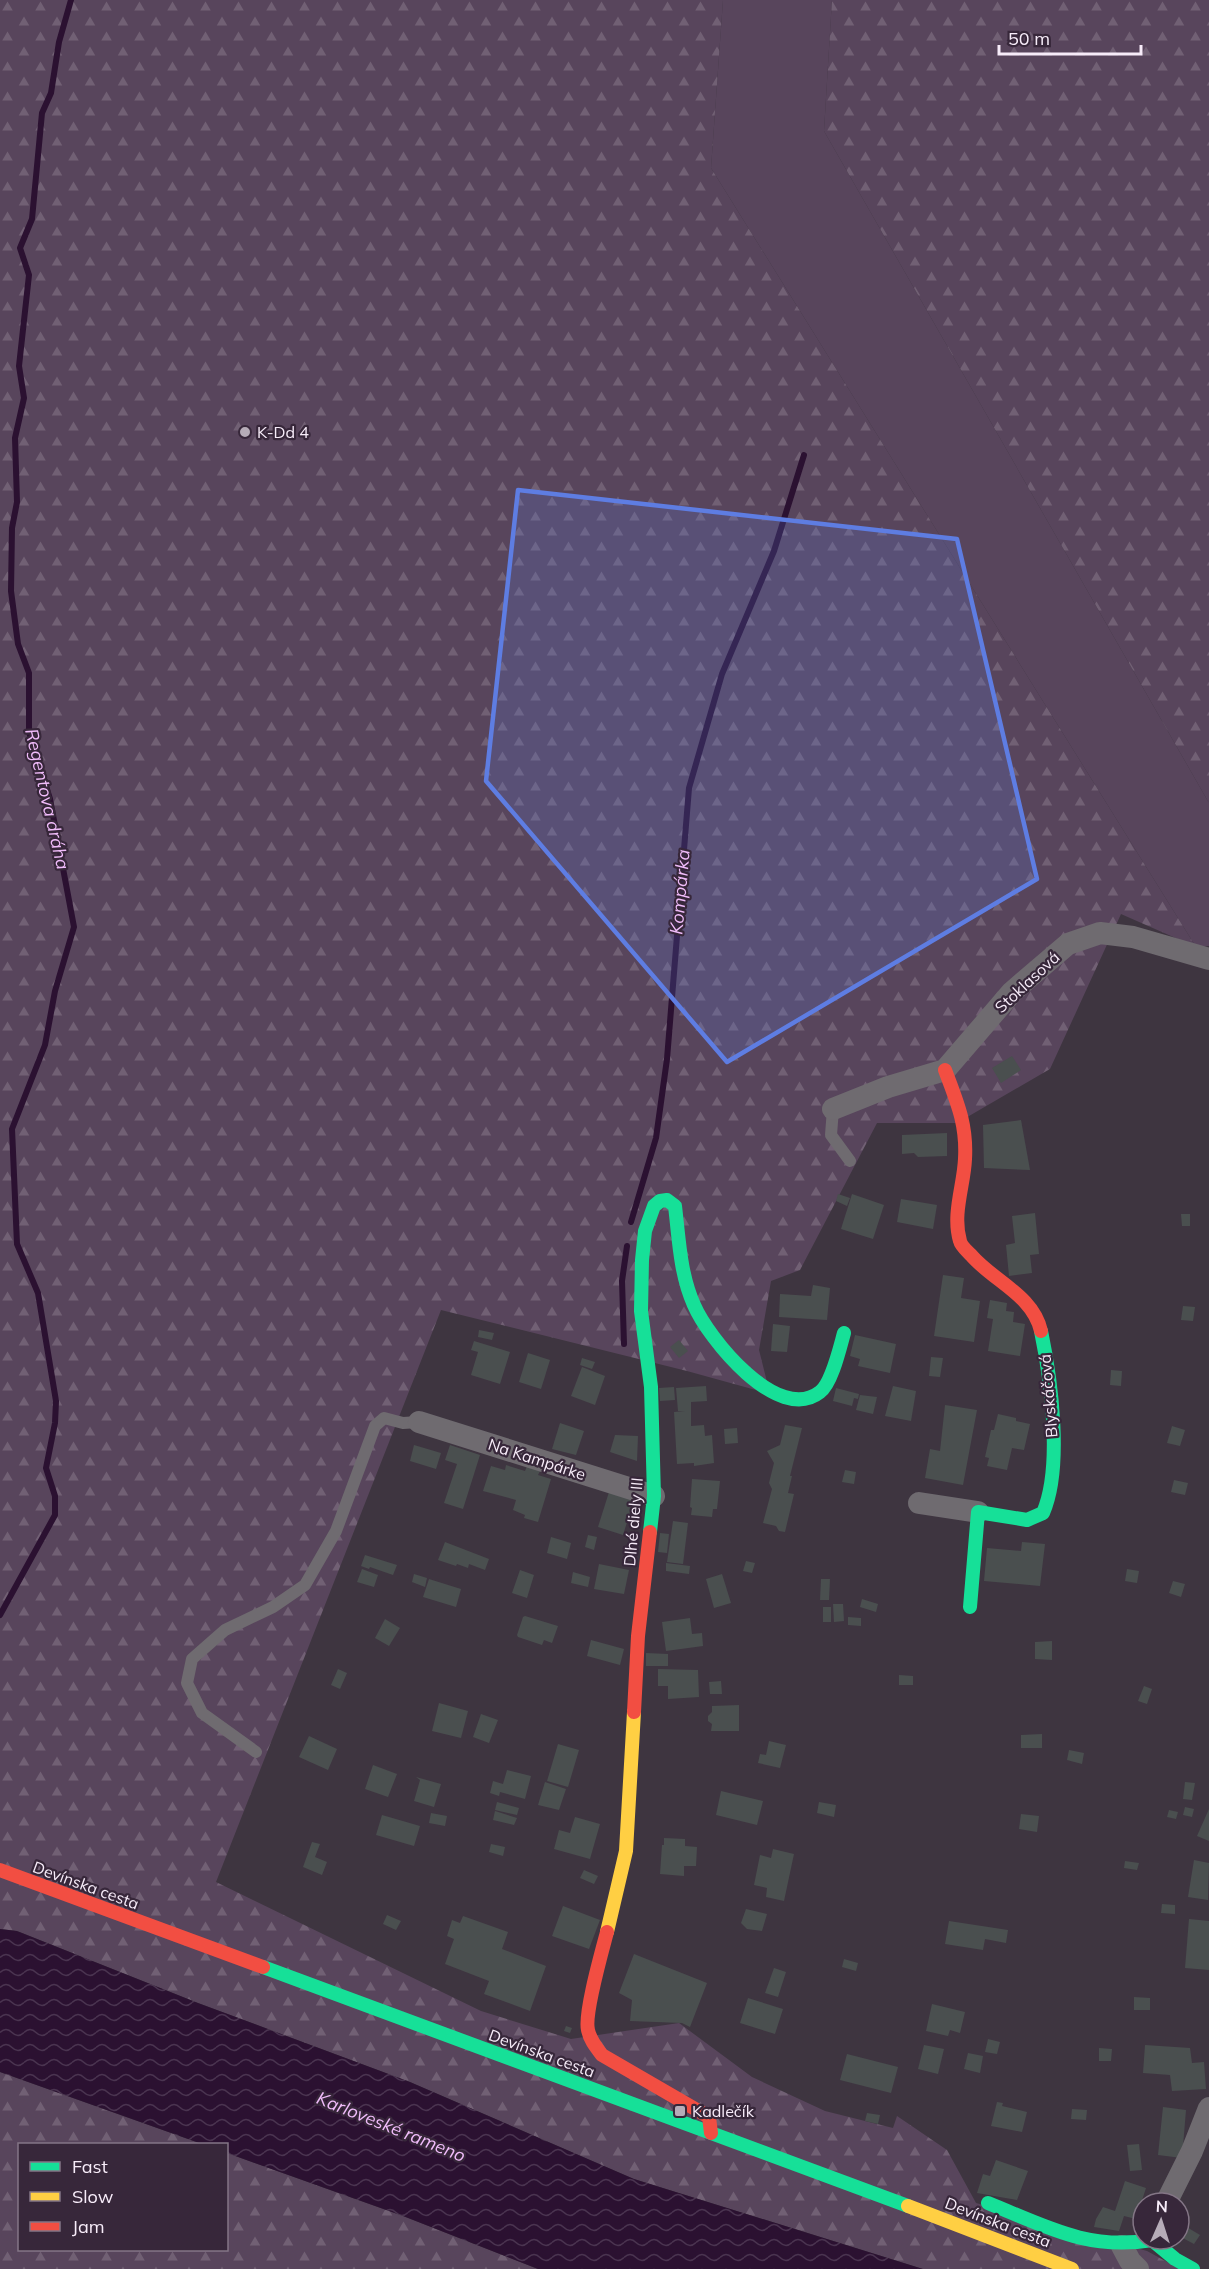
<svg xmlns="http://www.w3.org/2000/svg" width="1209" height="2269" font-family="Mulish,sans-serif">
	<style>
		.grass { fill: #58455c }
		.forest { fill: url(#forest-firs) }
		.water { fill: url(#water-waves) }
		.lines { fill: none; stroke-linecap: round; stroke-linejoin: round }
		.stream { stroke: #2b1131; stroke-width: 6 }
		.building { fill: #4a4f4f }
		.lane { stroke: #6f6b70; stroke-width: 12 }
		.street { stroke: #6f6b70; stroke-width: 22 }
		.fast { stroke: #16e098; stroke-width: 14 }
		.slow { stroke: #ffcf43; stroke-width: 14 }
		.jam { stroke: #f24e42; stroke-width: 14 }
		.marked { fill: #5e7de2; fill-opacity: 0.2; stroke: #5e7de2; stroke-width: 4.5; stroke-linejoin: round }
		.poi-dot { fill: #b6acb8; stroke: #37273a; stroke-width: 2 }
		.labels { text-anchor: middle; stroke-width: 4.5; stroke-linejoin: round; paint-order: stroke }
		.poi-label { font-size: 16px; fill: #f7ecf9; stroke: #37273a; text-anchor: start }
		.street-label { font-size: 16px; fill: #f7ecf9; stroke: #37273a }
		.water-label { font-size: 18px; font-style: italic; fill: #f0bcfa; stroke: #37273a }
	</style>
	<defs>
		<pattern id="forest-firs" width="22" height="20" patternUnits="userSpaceOnUse" patternTransform="scale(1.5)"><rect width="22" height="20" fill="#58455c"/><path d="M5 1l3.5 6h-7zM16 11l3.5 6h-7z" fill="#716074"/></pattern>
		<pattern id="water-waves" width="16" height="10" patternUnits="userSpaceOnUse" patternTransform="scale(1.5)"><rect width="16" height="10" fill="#2b1131"/><path d="M0 5q4-4 8 0t8 0" fill="none" stroke="#4a3450"/></pattern>
	</defs>
	<rect width="100%" height="100%" fill="#3e3540"/>
	<polygon class="grass" points="723,0 832,0 824,131 1209,803 1209,946 1196,947 711,168"/>
	<g class="forest">
		<polygon points="0,0 723,0 711,168 1196,947 1121,914 1050,1069 957,1123 877,1123 800,1270 771,1281 759,1350 770,1394 687,1371 441,1310 216,1882 481,2011 571,2039 679,2023 752,2077 825,2111 893,2128 897,2116 947,2150 976,2203 1147,2251 1180,2269 923,2269 634,2179 410,2082 198,2003 17,1931 0,1929"/>
		<polygon points="832,0 1209,0 1209,803 824,131"/>
		<polygon points="0,2072 202,2144 20,2144 20,2250 226,2250 227,2153 403,2216 538,2269 0,2269"/>
	</g>
	<polygon class="water" points="0,1929 17,1931 198,2003 410,2082 634,2179 923,2269 538,2269 403,2216 227,2153 226,2144 202,2144 0,2072"/>
	<g class="lines">
		<g class="stream">
			<polyline points="631,1222 656,1138 667,1059 689,788 722,674 774,551 804,455"/>
			<polyline points="624,1344 622,1281 627,1246"/>
			<polyline points="0,1615 55,1515 55,1496 46,1468 55,1423 56,1401 38,1293 17,1244 12,1129 45,1045 55,991 74,927 50,799 29,732 29,673 18,644 11,591 12,528 17,502 15,438 24,398 19,366 29,275 20,248 32,219 42,113 51,93 59,42 71,0"/>
		</g>
	</g>
	<g class="building">
		<polygon points="1012,1056 1021,1070 1001,1083 992,1068"/>
		<polygon points="1021,1120 1030,1170 984,1168 983,1125"/>
		<polygon points="947,1133 947,1156 918,1157 914,1153 902,1154 902,1135"/>
		<polygon points="838,1194 850,1198 847,1206 836,1201"/>
		<polygon points="852,1194 884,1205 873,1239 841,1229"/>
		<polygon points="901,1199 937,1205 933,1229 897,1222"/>
		<polygon points="1035,1213 1039,1254 1030,1255 1032,1273 1009,1276 1006,1245 1015,1243 1012,1216"/>
		<polygon points="1181,1214 1190,1214 1190,1226 1182,1226"/>
		<polygon points="943,1275 964,1278 961,1298 980,1301 974,1342 934,1336"/>
		<polygon points="813,1285 830,1288 827,1320 779,1317 780,1294 811,1296"/>
		<polygon points="990,1300 1007,1303 1006,1311 1014,1312 1013,1322 1025,1324 1020,1356 988,1351 993,1319 987,1318"/>
		<polygon points="1183,1306 1195,1307 1193,1321 1181,1320"/>
		<polygon points="773,1324 790,1326 787,1352 771,1351"/>
		<polygon points="479,1330 494,1333 492,1340 478,1337"/>
		<polygon points="855,1335 896,1344 890,1373 858,1366 860,1359 850,1356"/>
		<polygon points="679,1340 688,1351 679,1358 670,1347"/>
		<polygon points="474,1341 510,1352 500,1384 471,1375 478,1352 471,1350"/>
		<polygon points="528,1353 550,1360 541,1389 519,1382"/>
		<polygon points="931,1357 943,1358 940,1377 929,1376"/>
		<polygon points="582,1358 595,1362 592,1369 580,1365"/>
		<polygon points="582,1367 605,1376 595,1405 571,1396"/>
		<polygon points="1111,1370 1122,1371 1121,1386 1110,1385"/>
		<polygon points="706,1386 707,1401 691,1402 691,1426 704,1425 705,1436 712,1435 714,1463 694,1466 694,1463 677,1464 674,1412 685,1411 678,1411 676,1388"/>
		<polygon points="893,1386 916,1391 911,1421 885,1416"/>
		<polygon points="674,1387 675,1400 660,1401 659,1388"/>
		<polygon points="836,1388 859,1394 858,1399 854,1398 852,1406 833,1401"/>
		<polygon points="860,1395 877,1397 873,1414 856,1410"/>
		<polygon points="945,1405 977,1410 963,1485 925,1478 930,1449 940,1451"/>
		<polygon points="998,1414 1016,1418 1016,1421 1030,1424 1024,1450 1012,1448 1007,1470 987,1466 989,1458 985,1457 991,1430 994,1430"/>
		<polygon points="560,1423 584,1431 576,1455 552,1449"/>
		<polygon points="785,1425 802,1428 790,1476 792,1476 788,1493 794,1494 785,1532 779,1531 776,1526 763,1523 772,1489 769,1483 774,1463 767,1451 780,1445"/>
		<polygon points="1172,1426 1185,1430 1180,1446 1167,1443"/>
		<polygon points="737,1428 738,1443 725,1444 724,1429"/>
		<polygon points="615,1435 638,1436 637,1461 610,1452"/>
		<polygon points="414,1445 441,1453 436,1469 410,1461"/>
		<polygon points="450,1445 480,1455 463,1509 444,1503 457,1464 445,1460"/>
		<polygon points="506,1465 525,1471 527,1466 540,1471 538,1475 551,1479 538,1522 524,1518 525,1515 513,1510 516,1500 483,1491 491,1466 505,1470"/>
		<polygon points="845,1470 856,1472 854,1484 842,1482"/>
		<polygon points="692,1479 720,1481 717,1509 713,1509 712,1517 691,1515 692,1508 690,1507"/>
		<polygon points="1174,1480 1188,1483 1185,1495 1171,1492"/>
		<polygon points="609,1492 634,1500 623,1535 598,1527"/>
		<polygon points="673,1521 688,1523 683,1564 667,1562"/>
		<polygon points="660,1533 669,1534 667,1553 658,1552"/>
		<polygon points="588,1535 597,1537 594,1550 585,1547"/>
		<polygon points="551,1537 571,1543 567,1559 547,1553"/>
		<polygon points="445,1542 489,1559 485,1570 469,1564 468,1568 457,1564 456,1566 438,1560"/>
		<polygon points="1022,1542 1045,1544 1040,1586 984,1581 987,1548 1021,1551"/>
		<polygon points="365,1555 397,1565 393,1575 370,1567 369,1569 361,1566"/>
		<polygon points="746,1561 755,1563 752,1573 743,1571"/>
		<polygon points="666,1563 690,1566 689,1574 666,1571"/>
		<polygon points="599,1564 629,1570 624,1594 594,1589"/>
		<polygon points="362,1569 378,1575 374,1587 357,1582"/>
		<polygon points="1127,1569 1139,1571 1137,1583 1125,1581"/>
		<polygon points="520,1570 534,1575 527,1598 512,1593"/>
		<polygon points="573,1572 590,1577 588,1587 571,1583"/>
		<polygon points="414,1574 427,1578 425,1587 412,1582"/>
		<polygon points="722,1574 731,1603 714,1608 706,1579"/>
		<polygon points="429,1579 461,1589 456,1607 423,1597"/>
		<polygon points="821,1579 830,1579 829,1600 820,1600"/>
		<polygon points="1173,1581 1185,1584 1181,1597 1169,1593"/>
		<polygon points="862,1599 878,1604 876,1612 860,1607"/>
		<polygon points="833,1604 843,1604 844,1621 834,1622"/>
		<rect x="823" y="1607" width="8" height="15"/>
		<polygon points="525,1616 558,1626 552,1643 544,1640 542,1645 518,1637 517,1635 523,1617"/>
		<polygon points="848,1617 861,1618 861,1626 848,1625"/>
		<polygon points="690,1618 692,1634 702,1633 703,1646 666,1651 662,1622"/>
		<polygon points="385,1619 400,1628 389,1646 375,1638"/>
		<polygon points="591,1640 624,1649 620,1665 587,1656"/>
		<polygon points="1052,1641 1052,1660 1035,1659 1035,1642"/>
		<polygon points="646,1653 668,1654 668,1666 646,1666"/>
		<polygon points="338,1669 347,1673 340,1689 331,1685"/>
		<polygon points="658,1669 698,1670 699,1697 668,1699 668,1686 658,1686"/>
		<polygon points="899,1675 913,1676 913,1685 899,1685"/>
		<polygon points="721,1681 722,1694 710,1694 709,1682"/>
		<polygon points="1144,1686 1152,1689 1147,1704 1138,1701"/>
		<polygon points="439,1703 468,1711 461,1738 432,1731"/>
		<polygon points="739,1705 739,1731 711,1731 712,1724 708,1721 708,1716 712,1712 712,1706"/>
		<polygon points="481,1714 498,1720 489,1743 473,1737"/>
		<polygon points="1042,1734 1042,1748 1021,1748 1021,1735"/>
		<polygon points="309,1736 337,1749 328,1770 299,1757"/>
		<polygon points="769,1741 786,1745 780,1768 758,1763 760,1754 766,1755"/>
		<polygon points="558,1744 579,1750 568,1787 547,1781"/>
		<polygon points="1069,1750 1084,1753 1082,1764 1067,1760"/>
		<polygon points="373,1765 397,1774 388,1797 365,1789"/>
		<polygon points="507,1770 531,1776 525,1799 500,1792 499,1796 490,1793 493,1781 503,1784"/>
		<polygon points="416,1777 441,1784 434,1807 414,1801 420,1780"/>
		<polygon points="545,1782 566,1789 559,1810 538,1805"/>
		<polygon points="1185,1782 1195,1783 1192,1800 1183,1799"/>
		<polygon points="721,1791 763,1801 757,1825 716,1815"/>
		<polygon points="497,1802 519,1808 517,1815 495,1810"/>
		<polygon points="819,1802 836,1805 834,1817 817,1813"/>
		<polygon points="1185,1807 1194,1809 1192,1817 1183,1815"/>
		<polygon points="1209,1809 1209,1841 1197,1836"/>
		<polygon points="1169,1810 1178,1812 1176,1819 1167,1817"/>
		<polygon points="495,1811 517,1818 514,1825 493,1820"/>
		<polygon points="431,1813 447,1816 445,1826 429,1823"/>
		<polygon points="1021,1814 1039,1816 1037,1832 1019,1829"/>
		<polygon points="382,1815 420,1826 414,1846 376,1835"/>
		<polygon points="575,1817 600,1824 590,1859 554,1849 559,1830 570,1833"/>
		<polygon points="664,1838 685,1839 685,1846 697,1847 696,1866 684,1866 684,1876 660,1874 662,1845 664,1845"/>
		<polygon points="312,1842 320,1844 315,1857 327,1862 322,1875 303,1867"/>
		<polygon points="491,1844 505,1847 503,1856 489,1852"/>
		<polygon points="773,1849 794,1854 784,1901 766,1897 767,1888 754,1885 760,1855 771,1858"/>
		<polygon points="1194,1860 1209,1863 1208,1900 1188,1897"/>
		<polygon points="1125,1861 1139,1863 1137,1870 1124,1868"/>
		<polygon points="584,1870 598,1876 594,1884 580,1878"/>
		<polygon points="1162,1904 1175,1905 1175,1914 1161,1913"/>
		<polygon points="563,1906 600,1920 589,1949 552,1936"/>
		<polygon points="746,1909 767,1914 762,1931 747,1929 741,1923"/>
		<polygon points="387,1915 401,1921 396,1930 383,1924"/>
		<polygon points="463,1916 508,1932 502,1949 546,1966 530,2011 484,1994 489,1981 445,1964 454,1939 447,1936 452,1920 460,1923"/>
		<polygon points="1189,1919 1209,1921 1209,1970 1185,1968"/>
		<polygon points="949,1921 1008,1930 1006,1943 985,1939 983,1950 945,1944"/>
		<polygon points="634,1954 707,1983 690,2027 682,2023 630,2021 632,2000 619,1993"/>
		<polygon points="844,1959 858,1963 856,1971 842,1967"/>
		<polygon points="774,1968 786,1972 778,1997 765,1993"/>
		<polygon points="1134,1997 1150,1998 1150,2010 1134,2010"/>
		<polygon points="748,1998 783,2009 775,2034 740,2023"/>
		<polygon points="932,2004 965,2012 960,2033 950,2030 948,2036 926,2031"/>
		<polygon points="566,2026 572,2028 570,2033 564,2031"/>
		<polygon points="988,2039 1000,2042 997,2054 985,2052"/>
		<polygon points="924,2045 944,2049 938,2074 918,2069"/>
		<polygon points="1145,2045 1190,2048 1192,2063 1204,2062 1206,2089 1172,2091 1170,2075 1143,2073"/>
		<polygon points="1099,2048 1112,2049 1111,2061 1099,2061"/>
		<polygon points="968,2053 983,2056 980,2073 964,2069"/>
		<polygon points="847,2054 898,2067 891,2093 840,2080"/>
		<polygon points="997,2102 1003,2103 1002,2106 1027,2112 1022,2132 991,2126"/>
		<polygon points="1163,2107 1186,2110 1182,2158 1158,2155"/>
		<polygon points="1072,2109 1087,2110 1086,2120 1071,2119"/>
		<polygon points="867,2113 880,2115 878,2124 865,2121"/>
		<polygon points="1139,2144 1142,2170 1130,2171 1127,2145"/>
		<polygon points="996,2160 1028,2171 1017,2200 977,2193 983,2174 990,2176"/>
		<polygon points="1125,2181 1146,2188 1136,2219 1124,2216 1119,2231 1094,2227 1096,2219 1103,2207 1115,2211"/>
		<polygon points="1180,2223 1200,2235 1194,2244 1179,2236"/>
	</g>
	<g class="lines">
		<g class="lane">
			<polyline points="833,1109 831,1135 850,1161"/>
			<polyline points="256,1752 202,1713 187,1683 192,1659 225,1630 273,1607 305,1585 336,1531 375,1426 384,1418 403,1423 419,1422"/>
		</g>
		<g class="street">
			<polyline points="833,1109 888,1087 945,1070 1012,992 1068,944 1100,933 1133,937 1209,959"/>
			<polyline points="419,1422 654,1496"/>
			<polyline points="919,1503 978,1512"/>
			<polyline points="1166,2203 1192,2151 1209,2108"/>
			<polyline points="1122,2246 1130,2261 1138,2269"/>
		</g>
		<g class="fast">
			<path d="M650,1532l4,-36 -3,-109 -10,-76 1,-51 3,-29 9,-25 6,-5 7,-1 8,6c4,33 5,68 19,99 14,33 84,120 126,87 12,-9 20,-45 24,-59"/>
			<path d="M970,1607l8,-95 49,8 16,-7c20,-46 8,-134 -2,-182"/>
			<polyline points="263,1967 908,2206"/>
			<path d="M988,2203c57,23 100,48 164,37l23,19 18,10"/>
		</g>
		<g class="slow">
			<polyline points="607,1932 626,1851 634,1712"/>
			<polyline points="908,2206 1072,2269"/>
		</g>
		<g class="jam">
			<path d="M945,1070c12,32 22,54 20,89 -1,26 -13,55 -5,82 1,5 7,10 11,14 22,26 62,40 70,76"/>
			<polyline points="634,1712 638,1636 650,1532"/>
			<polyline points="0,1870 263,1967"/>
			<path d="M607,1932c-5,19 -23,82 -19,98 2,10 8,17 14,25l107,62 2,16"/>
		</g>
	</g>
	<path class="marked" d="M518,490l439,49 80,340 -310,183 -241,-281z"/>
	<g class="poi-dot">
		<circle cx="245" cy="432" r="6"/>
		<rect x="674" y="2105" width="12" height="12" rx="3"/>
	</g>
	<g class="labels">
		<g class="poi-label">
			<text x="257" y="438">K-Dd 4</text>
			<text x="692" y="2117">Kadlečík</text>
		</g>
		<g class="street-label">
			<text transform="translate(1027 982) rotate(-43)" y="6">Stoklasová</text>
			<text transform="translate(1048 1396) rotate(-95)" y="6">Blyskáčová</text>
			<text transform="translate(537 1459) rotate(18)" y="6">Na Kampárke</text>
			<text transform="translate(633 1522) rotate(-85)" y="6">Dlhé diely III</text>
			<text transform="translate(86 1885) rotate(20)" y="6">Devínska cesta</text>
			<text transform="translate(542 2053) rotate(20)" y="6">Devínska cesta</text>
			<text transform="translate(998 2222) rotate(21)" y="6">Devínska cesta</text>
		</g>
		<g class="water-label">
			<text transform="translate(47 799) rotate(77)" y="6">Regentova dráha</text>
			<text transform="translate(680 892) rotate(-85)" y="6">Kompárka</text>
			<text transform="translate(391 2127) rotate(22)" y="6">Karloveské rameno</text>
		</g>
	</g>
	<rect x="18" y="2143" width="210" height="108" fill="#37273a" stroke="#847686" stroke-width="1.5"/>
	<rect x="30" y="2162" width="30" height="9" fill="#16e098" stroke="#847686" stroke-width="1.5"/>
	<text x="72" y="2173" font-size="18" fill="#f7ecf9">Fast</text>
	<rect x="30" y="2192" width="30" height="9" fill="#ffcf43" stroke="#847686" stroke-width="1.5"/>
	<text x="72" y="2203" font-size="18" fill="#f7ecf9">Slow</text>
	<rect x="30" y="2222" width="30" height="9" fill="#f24e42" stroke="#847686" stroke-width="1.5"/>
	<text x="72" y="2233" font-size="18" fill="#f7ecf9">Jam</text>
	<g transform="translate(1161 2221) rotate(3)"><circle r="28" fill="#37273a" stroke="#847686" stroke-width="1.5"/>
	<path d="M0-4.5L10 22L0 15L-10 22Z" fill="#b6acb8"/>
	<text y="-9" font-size="16" font-weight="bold" text-anchor="middle" fill="#f7ecf9">N</text>
	</g>
	<path d="M999 45v9h142v-9" fill="none" stroke="#f7ecf9" stroke-width="3"/>
	<text x="1008" y="45" font-size="18" fill="#f7ecf9" stroke="#37273a" stroke-width="4.5" paint-order="stroke">50 m</text>
</svg>
